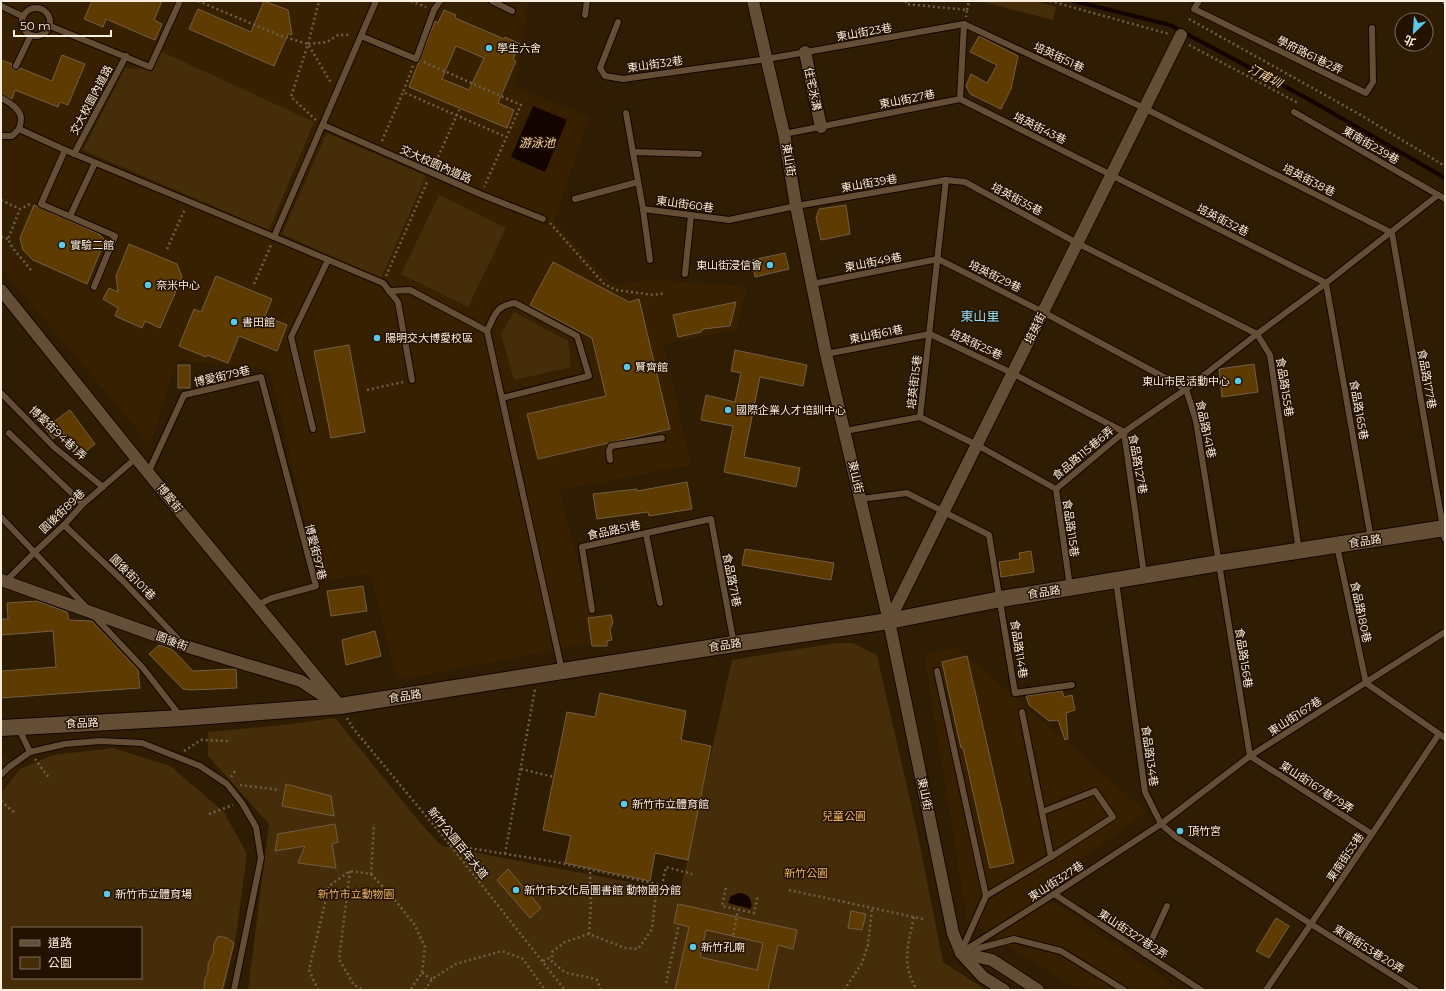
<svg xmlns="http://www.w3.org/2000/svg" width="1446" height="991" font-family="Montserrat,'Noto Sans TC',sans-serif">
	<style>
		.built { fill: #372000 }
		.green { fill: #462d0a; fill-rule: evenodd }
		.water { fill: #130400 }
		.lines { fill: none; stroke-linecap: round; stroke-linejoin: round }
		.stream { stroke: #130400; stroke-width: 4 }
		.building { fill: #5e3b00; stroke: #745e45; fill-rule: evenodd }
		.service-casing { stroke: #150500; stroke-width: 8 }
		.minor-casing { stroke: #150500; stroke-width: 14 }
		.tertiary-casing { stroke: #150500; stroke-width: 18 }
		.path { stroke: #6f5f49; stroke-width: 2.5; stroke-dasharray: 2 3; stroke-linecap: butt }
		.service { stroke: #644f36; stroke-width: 6 }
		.minor { stroke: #644f36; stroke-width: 12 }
		.tertiary { stroke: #644f36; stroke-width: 16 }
		.poi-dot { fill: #5dc7e8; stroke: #241200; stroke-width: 1.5 }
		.labels { text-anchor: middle; stroke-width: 3; stroke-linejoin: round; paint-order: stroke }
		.street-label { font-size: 11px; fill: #faeedf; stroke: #241200 }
		.poi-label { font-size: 11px; fill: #faeedf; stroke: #241200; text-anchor: start }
		.park-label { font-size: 11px; fill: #eeb46c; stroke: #241200 }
		.water-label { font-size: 12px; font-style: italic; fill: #fad7ad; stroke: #241200 }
		.quarter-label { font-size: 13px; fill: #94ddf6; stroke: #241200 }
	</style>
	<rect width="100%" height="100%" fill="#2e1c03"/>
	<g class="built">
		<polygon points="1,1 529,1 515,86 590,117 554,221 613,285 650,279 747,287 737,330 664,344 691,465 560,490 598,642 398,680 370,573 320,582 269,369 177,360 150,445 1,268"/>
		<polygon points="958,648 1147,812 1037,890 1181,990 1078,990 967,920 924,654"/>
		<polygon points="6,755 18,768 1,790 1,760"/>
	</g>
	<g class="green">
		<polygon points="979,1 1037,1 1056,7 1053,20"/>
		<polygon points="160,51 314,122 269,230 83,150 125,68 151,69"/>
		<polygon points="327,133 426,176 381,278 282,234"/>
		<polygon points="439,195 506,228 468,307 401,274"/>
		<polygon points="514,312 568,341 571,367 514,380 501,334"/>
		<polygon points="836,643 853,643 877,655 917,831 943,962 986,990 248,990 269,824 208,756 208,732 282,725 335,718 422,825 442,846 680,892 732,660"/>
		<path d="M113,748l57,18 54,46 23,42 -11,82 -12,54h-223v-197l19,-24 33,-14zM13,928h128v50h-128z"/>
	</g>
	<g class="water">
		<polygon points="533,106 567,120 545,172 511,157"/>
		<path d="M738,893c10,0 15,6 13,16l-23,-6 3,-7z"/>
	</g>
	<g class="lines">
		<polyline class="stream" points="1074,1 1170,25 1310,100 1445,178"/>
	</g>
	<g class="building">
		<polygon points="92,1 162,1 154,20 162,24 155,40 106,19 103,27 84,19"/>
		<polygon points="264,1 288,10 292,35 288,34 274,66 189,29 198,9 251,32"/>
		<path d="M444,10l12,5 -1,3 49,21 1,-2 15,7 -7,15 3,2 -18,42 16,7 -7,18 -98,-41 26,-66 3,2zM456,46l28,12 -15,32 -27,-11z"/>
		<polygon points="979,36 1018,56 1011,89 1001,109 970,94 966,86 971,74 987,83 997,65 970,52"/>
		<polygon points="62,55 85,64 68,105 60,102 58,107 15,90 12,99 1,94 1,60 12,64 12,68 14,70 18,70 20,68 52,81"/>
		<polygon points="34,205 99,234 105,240 87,284 33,260 23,250 20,238"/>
		<polygon points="846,205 850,234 821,240 816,218 819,209"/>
		<polygon points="129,244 177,264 182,277 160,328 145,321 142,328 115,316 118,308 103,299 109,288 118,292 116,276"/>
		<polygon points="785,253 789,269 755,277 752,260"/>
		<polygon points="553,262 629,302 639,299 670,429 538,459 527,414 606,396 592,338 530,305"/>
		<polygon points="216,276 272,299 265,316 287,325 277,351 239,336 228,363 207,355 206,357 179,346 194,309 201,312"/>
		<polygon points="736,302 730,326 703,329 701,332 678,337 673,315"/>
		<polygon points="349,345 365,432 331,438 314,351"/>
		<polygon points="735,350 807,365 803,386 760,377 744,457 800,468 796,487 724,472 733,426 701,420 706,395 735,402 741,373 731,371"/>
		<polygon points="1254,364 1258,392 1222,397 1219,369"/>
		<rect x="178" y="365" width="12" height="23"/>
		<polygon points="70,410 95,444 80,456 62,432 53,439 45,428"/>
		<polygon points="687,482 692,509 649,516 648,512 597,519 593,494 637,489 637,491"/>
		<polygon points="745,549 834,563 831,580 742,565"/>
		<polygon points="1031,551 1034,572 1001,577 999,562 1020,559 1019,553"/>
		<polygon points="363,586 367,611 331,616 327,591"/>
		<polygon points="37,601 67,612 69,620 92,621 138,670 140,688 1,698 1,671 56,667 53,631 1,635 1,619 8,619 7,603"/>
		<polygon points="611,615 613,622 610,630 612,640 607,641 607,646 592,646 588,618"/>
		<polygon points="375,631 381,656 346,665 342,640"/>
		<polygon points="159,645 172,649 193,671 236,669 237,688 192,690 183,689 149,654"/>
		<polygon points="967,656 1014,863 990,868 963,748 961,748 942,662"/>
		<polygon points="1062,691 1064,697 1072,695 1075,710 1066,713 1068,739 1065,740 1058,720 1049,721 1029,705 1026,696"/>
		<polygon points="600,693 686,711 681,740 711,746 688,860 655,853 650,881 565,863 571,836 543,830 567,712 595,717"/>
		<polygon points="286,784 331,796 334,816 282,806"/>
		<polygon points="335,824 338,842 332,844 336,868 298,863 305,846 275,851 278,834"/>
		<polygon points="508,869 541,908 530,918 497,880"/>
		<path d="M678,904l119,26 -4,19 -15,-4 -10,45h-93l14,-63 -15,-4zM706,930l57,13 -6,27 -57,-13z"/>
		<polygon points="851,911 866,914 862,930 848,928"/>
		<polygon points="1276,918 1289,926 1269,958 1256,951"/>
		<polygon points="218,936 227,938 234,943 222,990 204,990 205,979 208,972 208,964 213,954 214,944"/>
	</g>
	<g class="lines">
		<defs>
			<g id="service">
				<polyline points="492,1 512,11"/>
				<polyline points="1199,1 1194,9 1366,93 1373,82 1372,28"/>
				<polyline points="1445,1 1445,2"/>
				<polyline points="1,6 22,16"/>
				<circle cx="36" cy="22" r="14"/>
				<polyline points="585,15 587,1"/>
				<polyline points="618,22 600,68 605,76 623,79 767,59 964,24"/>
				<polyline points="964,24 1144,108 1392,233"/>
				<polyline points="50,26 150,67 180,1"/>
				<polyline points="361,36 416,59 434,10 440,1"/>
				<polyline points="16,66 31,35"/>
				<path d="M1,98c8,4 20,12 20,21 0,3 -1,7 -2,10l-7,7h-11"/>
				<polyline points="960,99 1326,283"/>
				<polyline points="1294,112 1445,199"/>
				<polyline points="626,113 643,209 650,260"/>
				<polyline points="323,125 480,194 543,219"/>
				<polyline points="19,129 65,150 274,237 383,283 398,302 412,380"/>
				<polyline points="784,134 960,99 964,24"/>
				<polyline points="65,150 41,204 115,236 94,287"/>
				<polyline points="633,152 699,154"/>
				<polyline points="74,154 126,56"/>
				<polyline points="946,180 920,417 977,445 1056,489 1070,587"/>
				<polyline points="575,199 638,182"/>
				<polyline points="643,209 729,220 796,206 946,180 965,182 1077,243 1257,334 1270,355 1299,551"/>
				<polyline points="70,216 95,163"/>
				<polyline points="1392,233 1445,539"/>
				<polyline points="274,237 376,1"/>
				<polyline points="938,259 1043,312 1186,389 1196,421 1250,756 1372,834"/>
				<polyline points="685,274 691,215"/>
				<polyline points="1326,283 1371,539"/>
				<polyline points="812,284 938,259"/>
				<polyline points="389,291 410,290 487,331 562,671"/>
				<path d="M487,331c8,-16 8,-25 28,-28l62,33 12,40 -87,22"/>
				<polyline points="930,334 1012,373 1124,432 1144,574"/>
				<polyline points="826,354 930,334"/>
				<polyline points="1,393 54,447 103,487"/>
				<polyline points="313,429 291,337 328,260"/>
				<polyline points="845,431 920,417"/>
				<polyline points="9,433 83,504"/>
				<polyline points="610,460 609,451 611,446 662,438"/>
				<polyline points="148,473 184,395 261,377 316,586 272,598 257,605"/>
				<polyline points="1056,489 1124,432 1186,389 1257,334 1326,283 1438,195"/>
				<polyline points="861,499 907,493 989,535 1015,693 1072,685"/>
				<polyline points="1,517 87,608"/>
				<polyline points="64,525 123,581 180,641"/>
				<polyline points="646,534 660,603"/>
				<polyline points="1337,546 1366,683 1445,738"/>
				<polyline points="1116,581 1145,792 1161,824 1176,837 1311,924 1416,990"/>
				<polyline points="5,582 35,552 64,525 83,504 136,458"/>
				<polyline points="592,610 582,547 711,519 734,644"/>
				<polyline points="94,616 143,668 181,717"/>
				<polyline points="937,671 986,896"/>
				<polyline points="19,729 30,752"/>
				<polyline points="1,775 9,767 30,752 65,744 100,741 142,743 200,766 227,784 242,803 256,827 261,858 234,990"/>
				<polyline points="1042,812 1095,791 1113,817 1051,857"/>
				<polyline points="1054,894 1201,990"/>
				<polyline points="968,951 1014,939 1061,951 1124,990"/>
				<polyline points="961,952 986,896 1051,857 1022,712"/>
				<polyline points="962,952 1054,894 1161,824 1250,756 1445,632"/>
				<polyline points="1145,954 1167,906"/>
				<polyline points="1266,990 1372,834 1439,734"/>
			</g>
			<g id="minor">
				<polyline points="753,1 784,134 796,206 826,354 889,621 953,933 961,953 983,977 1004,990"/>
				<polyline points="805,52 821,127"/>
				<polyline points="1,290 136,458 340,706"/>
				<polyline points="1,580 185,646 301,681 330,700"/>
				<polyline points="889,621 1181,35"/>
				<polyline points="961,953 992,960 1038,990"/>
			</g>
			<polyline id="tertiary" points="1,728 182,718 340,706 734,644 889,621 1001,599 1219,563 1445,528"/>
		</defs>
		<use href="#service" class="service-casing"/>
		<use href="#minor" class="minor-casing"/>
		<use href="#tertiary" class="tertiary-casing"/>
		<g class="path">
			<polyline points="198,1 281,36 308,44 331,83"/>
			<polyline points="411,1 426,7"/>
			<polyline points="906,1 906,4 967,10 966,17"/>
			<polyline points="1050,1 1169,34"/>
			<polyline points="967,10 969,1"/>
			<polyline points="1189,19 1359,114 1445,166"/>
			<polyline points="308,44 319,1"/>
			<polyline points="1189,45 1298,103"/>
			<polyline points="424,62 521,105 484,187"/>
			<polyline points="413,66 403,92 506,137"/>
			<polyline points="316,120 291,97 308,44 327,42 338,35 351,35"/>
			<polyline points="382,141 403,92"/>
			<polyline points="434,166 460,108"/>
			<polyline points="1,200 20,209"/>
			<polyline points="550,223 604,284 616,290 653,295 665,293"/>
			<polyline points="1,237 8,239"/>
			<polyline points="167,249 185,209"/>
			<polyline points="31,270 12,247 8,239 20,209 32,203"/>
			<polyline points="386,276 428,180"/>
			<polyline points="254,284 271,245"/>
			<polyline points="367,390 403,382"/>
			<polyline points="347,718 352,727 450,845 565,990"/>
			<polyline points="184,751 201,740 231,741"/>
			<polyline points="35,759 49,778"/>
			<polyline points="521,769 554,777"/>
			<polyline points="231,777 235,771"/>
			<polyline points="240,785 280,790"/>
			<polyline points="1,801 15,813"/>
			<polyline points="209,814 233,805"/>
			<polyline points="450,845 556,862 662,885 666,867 692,874"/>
			<polyline points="505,854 535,689"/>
			<polyline points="350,871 339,959 354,985 363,990"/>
			<polyline points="371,874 391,895 414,924 425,947 422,973 410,990"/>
			<polyline points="726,888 722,906 754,913 758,895"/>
			<polyline points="789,890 923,919"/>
			<path d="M914,917c-6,28 -13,47 3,73"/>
			<polyline points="589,934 591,904 590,870"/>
			<polyline points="733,935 738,910"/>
			<polyline points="543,961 552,957"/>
			<polyline points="422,973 432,979"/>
			<polyline points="666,983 679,924"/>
			<polyline points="318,990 309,970 329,886 350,871 371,874 374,824"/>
			<polyline points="425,990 432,979 456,964 502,951 523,959 545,990"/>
			<path d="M601,990l-4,-10c-10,-4 -19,-4 -29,-7 -5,-1 -11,-8 -16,-11v-10l13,-10 24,-8 36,14 13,1 14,-20 5,-45"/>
			<polyline points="844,990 862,963 868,945 872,908"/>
		</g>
		<use href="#service" class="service"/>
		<use href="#minor" class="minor"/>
		<use href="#tertiary" class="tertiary"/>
	</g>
	<g class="poi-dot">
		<circle cx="489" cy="48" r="4"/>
		<circle cx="62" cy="245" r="4"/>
		<circle cx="770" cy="265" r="4"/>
		<circle cx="148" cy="285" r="4"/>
		<circle cx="234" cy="322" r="4"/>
		<circle cx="377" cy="338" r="4"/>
		<circle cx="627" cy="367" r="4"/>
		<circle cx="1238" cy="381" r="4"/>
		<circle cx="728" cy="410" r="4"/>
		<circle cx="624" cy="804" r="4"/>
		<circle cx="1180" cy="831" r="4"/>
		<circle cx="516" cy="890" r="4"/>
		<circle cx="107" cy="894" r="4"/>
		<circle cx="693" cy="947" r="4"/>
	</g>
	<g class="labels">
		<g class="street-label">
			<text transform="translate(864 32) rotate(-10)" y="4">東山街23巷</text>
			<text transform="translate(1310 55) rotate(26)" y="4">學府路61巷2弄</text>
			<text transform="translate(1059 57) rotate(25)" y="4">培英街51巷</text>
			<text transform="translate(655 64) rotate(-8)" y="4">東山街32巷</text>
			<text transform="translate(813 89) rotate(78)" y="4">住宅水溝</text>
			<text transform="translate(907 99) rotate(-11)" y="4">東山街27巷</text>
			<text transform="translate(91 100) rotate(-62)" y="4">交大校園內道路</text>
			<text transform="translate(1040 128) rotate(26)" y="4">培英街43巷</text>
			<text transform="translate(1371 145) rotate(30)" y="4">東南街239巷</text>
			<text transform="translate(789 160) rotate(81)" y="4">東山街</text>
			<text transform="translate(436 164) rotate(24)" y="4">交大校園內道路</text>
			<text transform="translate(1309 180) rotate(27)" y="4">培英街38巷</text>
			<text transform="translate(869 183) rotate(-10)" y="4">東山街39巷</text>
			<text transform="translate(1017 199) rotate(28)" y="4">培英街35巷</text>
			<text transform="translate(685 204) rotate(8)" y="4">東山街60巷</text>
			<text transform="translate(1223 220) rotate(27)" y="4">培英街32巷</text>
			<text transform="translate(873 262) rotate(-11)" y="4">東山街49巷</text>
			<text transform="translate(995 276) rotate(26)" y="4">培英街29巷</text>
			<text transform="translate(1035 328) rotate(-64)" y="4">培英街</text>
			<text transform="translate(876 334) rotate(-11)" y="4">東山街61巷</text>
			<text transform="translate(976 344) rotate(25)" y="4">培英街25巷</text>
			<text transform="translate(222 376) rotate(-13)" y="4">博愛街79巷</text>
			<text transform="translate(1427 379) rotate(80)" y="4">食品路177巷</text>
			<text transform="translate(914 382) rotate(-83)" y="4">培英街15巷</text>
			<text transform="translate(1285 387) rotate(81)" y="4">食品路155巷</text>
			<text transform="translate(1359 410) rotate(80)" y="4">食品路165巷</text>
			<text transform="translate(1206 429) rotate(78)" y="4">食品路141巷</text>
			<text transform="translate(58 433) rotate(43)" y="4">博愛街94巷1弄</text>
			<text transform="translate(1083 453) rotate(-40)" y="4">食品路115巷6弄</text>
			<text transform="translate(1138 464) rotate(80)" y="4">食品路127巷</text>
			<text transform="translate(856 477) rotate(77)" y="4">東山街</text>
			<text transform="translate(170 498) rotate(51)" y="4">博愛街</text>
			<text transform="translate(62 511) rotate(-44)" y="4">園後街89巷</text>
			<text transform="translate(1071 528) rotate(82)" y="4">食品路115巷</text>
			<text transform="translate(614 530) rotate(-12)" y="4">食品路51巷</text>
			<text transform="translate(1365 541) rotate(-9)" y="4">食品路</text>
			<text transform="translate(316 552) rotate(76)" y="4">博愛街97巷</text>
			<text transform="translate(133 577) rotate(45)" y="4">園後街101巷</text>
			<text transform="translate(732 580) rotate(79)" y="4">食品路71巷</text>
			<text transform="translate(1044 592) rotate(-9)" y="4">食品路</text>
			<text transform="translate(1361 612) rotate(78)" y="4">食品路180巷</text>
			<text transform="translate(172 641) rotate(20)" y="4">園後街</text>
			<text transform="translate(725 645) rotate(-9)" y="4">食品路</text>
			<text transform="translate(1019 649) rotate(81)" y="4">食品路114巷</text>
			<text transform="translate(1244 658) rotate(81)" y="4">食品路156巷</text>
			<text transform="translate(405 696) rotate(-9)" y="4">食品路</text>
			<text transform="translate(1295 716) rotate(-33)" y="4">東山街167巷</text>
			<text transform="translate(82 723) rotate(-3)" y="4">食品路</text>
			<text transform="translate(1150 756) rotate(82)" y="4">食品路134巷</text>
			<text transform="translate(1317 787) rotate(33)" y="4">東山街167巷79弄</text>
			<text transform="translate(925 794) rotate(78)" y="4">東山街</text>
			<text transform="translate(458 843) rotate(51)" y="4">新竹公園百年大道</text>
			<text transform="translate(1345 857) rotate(-56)" y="4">東南街53巷</text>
			<text transform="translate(1056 881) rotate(-33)" y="4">東山街327巷</text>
			<text transform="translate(1133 934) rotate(33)" y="4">東山街327巷2弄</text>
			<text transform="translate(1369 949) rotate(32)" y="4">東南街53巷20弄</text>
		</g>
		<g class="poi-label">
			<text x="497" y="52">學生六舍</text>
			<text x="70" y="249">實驗二館</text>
			<text x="762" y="269" text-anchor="end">東山街浸信會</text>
			<text x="156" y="289">奈米中心</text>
			<text x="242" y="326">書田館</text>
			<text x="385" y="342">陽明交大博愛校區</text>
			<text x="635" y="371">賢齊館</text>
			<text x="1230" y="385" text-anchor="end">東山市民活動中心</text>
			<text x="736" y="414">國際企業人才培訓中心</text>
			<text x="632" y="808">新竹市立體育館</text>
			<text x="1188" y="835">頂竹宮</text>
			<text x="524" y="894">新竹市文化局圖書館 動物園分館</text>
			<text x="115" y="898">新竹市立體育場</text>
			<text x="701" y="951">新竹孔廟</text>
		</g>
		<g class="park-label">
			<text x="844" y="820">兒童公園</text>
			<text x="806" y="877">新竹公園</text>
			<text x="356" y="898">新竹市立動物園</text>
		</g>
		<g class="water-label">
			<text transform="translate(1265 76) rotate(28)" y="4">汀甫圳</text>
			<text x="537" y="147">游泳池</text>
		</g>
		<g class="quarter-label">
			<text x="980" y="321">東山里</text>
		</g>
	</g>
	<rect width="1446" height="991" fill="none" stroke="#faeedf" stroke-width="4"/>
	<rect x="12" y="927" width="130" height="52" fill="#241200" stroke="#7a6a59"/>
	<rect x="20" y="940" width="20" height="6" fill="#644f36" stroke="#7a6a59"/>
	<text x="48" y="947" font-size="12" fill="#faeedf">道路</text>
	<rect x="20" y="957" width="20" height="12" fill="#462d0a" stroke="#7a6a59"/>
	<text x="48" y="967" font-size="12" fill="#faeedf">公園</text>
	<g transform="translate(1414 32) rotate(205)"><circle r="19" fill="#241200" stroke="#7a6a59"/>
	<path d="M0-3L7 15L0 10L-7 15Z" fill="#5dc7e8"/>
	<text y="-6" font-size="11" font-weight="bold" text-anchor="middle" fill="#faeedf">北</text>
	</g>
	<path d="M14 30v6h97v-6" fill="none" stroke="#faeedf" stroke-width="2"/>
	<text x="20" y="30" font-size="12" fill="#faeedf" stroke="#241200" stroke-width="3" paint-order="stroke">50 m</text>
</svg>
